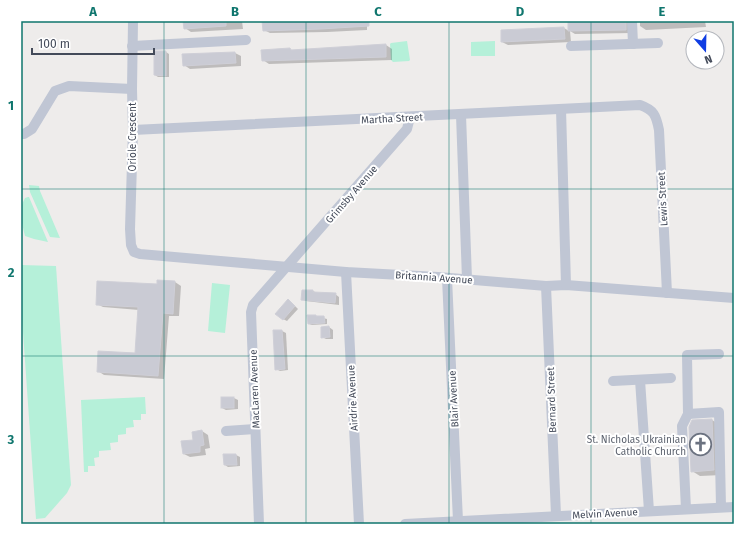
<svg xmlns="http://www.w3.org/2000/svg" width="755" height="545" font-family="'Fira Sans',sans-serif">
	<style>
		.green { fill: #b5f0d9 }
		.shadow { fill: #0003 }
		.building { fill: #cacbd4; stroke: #cfcfd7 }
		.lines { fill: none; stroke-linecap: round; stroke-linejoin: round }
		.minor { stroke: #c0c6d4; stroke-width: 10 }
		.grid { fill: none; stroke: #0f766e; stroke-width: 1; stroke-opacity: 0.55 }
		.labels { text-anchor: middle; stroke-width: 4; stroke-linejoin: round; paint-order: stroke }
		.street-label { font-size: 10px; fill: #434a59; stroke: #fff }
		.worship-label { font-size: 10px; fill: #5b616d; stroke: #fff; text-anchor: end }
		.neatline { fill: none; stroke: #0f766e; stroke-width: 1.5 }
		.grid-label { font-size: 13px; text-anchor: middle; font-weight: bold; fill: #0f766e }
	</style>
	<rect width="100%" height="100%" fill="#eeeceb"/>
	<g class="green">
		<polygon points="407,41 410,60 409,61 393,62 391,60 390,44 391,43"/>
		<polygon points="495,41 495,56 471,56 471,42"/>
		<polygon points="29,185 39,186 40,191 60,238 50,237 30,192"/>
		<path d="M28,197h1l19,45 -14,-3 -9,-3c-3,-13 -7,-26 0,-38z"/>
		<polygon points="21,265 56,266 71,485 67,493 45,518 36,519 21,303"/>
		<polygon points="212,283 230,285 225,333 208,331"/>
		<polygon points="145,397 146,414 141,414 141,420 133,420 134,427 126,428 126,434 118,435 118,442 110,443 111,450 99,451 99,457 94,458 95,466 88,466 88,472 84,472 81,400"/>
	</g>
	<g class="shadow">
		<polygon points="184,21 242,21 243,29 191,32 185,28"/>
		<polygon points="263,21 367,21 367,30 327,32 270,33 264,30"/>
		<polygon points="589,21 626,21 632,24 632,33 575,34 570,31 571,42 508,45 502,42 502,31 564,28 569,31"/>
		<polygon points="640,21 705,21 706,27 646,30 640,26"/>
		<polygon points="386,45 392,49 392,60 269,64 263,60 290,49 293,51"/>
		<polygon points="166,52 169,54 169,77 158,77 155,75"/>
		<polygon points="235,53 241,56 241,66 190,69 184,65"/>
		<polygon points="175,282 181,286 179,316 169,316 164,379 104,375 98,371 136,354 139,310 103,307 97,304 158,286"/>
		<polygon points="303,291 313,291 317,293 335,294 339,297 339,305 306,301 302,299"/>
		<polygon points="292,303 298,309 287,321 283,319"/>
		<polygon points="316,316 327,319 327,324 312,325 309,324"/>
		<polygon points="329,327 333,330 333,339 326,339 322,337"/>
		<polygon points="282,331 286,333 288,370 280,371 276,369"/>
		<polygon points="234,398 238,400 238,409 226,410 222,408"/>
		<polygon points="712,420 720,425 722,475 700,476 692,471"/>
		<polygon points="202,431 208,435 210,448 205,449 206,455 190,457 184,454"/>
		<polygon points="236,455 240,457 240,466 228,467 225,465"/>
	</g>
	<g class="building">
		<polygon points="183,21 226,21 226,26 184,29"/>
		<polygon points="262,21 369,21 369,26 321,29 263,31"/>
		<polygon points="568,21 626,21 626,30 568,31"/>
		<polygon points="564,27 565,39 501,42 501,30"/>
		<polygon points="386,44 386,57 262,61 261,50 290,48 291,50"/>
		<polygon points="154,51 166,51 166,76 154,75"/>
		<polygon points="235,52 236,63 183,66 182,54"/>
		<polygon points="157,280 175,281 173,314 163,313 158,376 97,372 98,351 135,353 138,307 96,305 97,281 157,284"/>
		<polygon points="302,290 313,290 313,292 336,293 335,303 301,300"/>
		<polygon points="288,299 295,306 283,320 275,314"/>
		<polygon points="307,315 316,315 316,316 324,316 325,323 308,324"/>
		<polygon points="329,326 330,337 321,338 321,327"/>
		<polygon points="273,330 282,330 285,369 275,370"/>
		<rect x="221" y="397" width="13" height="11"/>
		<polygon points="712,419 714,470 691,472 689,427 692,420"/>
		<polygon points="202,430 204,445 200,446 200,452 183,454 181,441 193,440 192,432"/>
		<polygon points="223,454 236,454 237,465 224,465"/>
	</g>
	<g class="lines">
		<g class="minor">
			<polyline points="133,21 132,89 133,130 130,229 131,245 134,252 140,254 346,272 438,277 546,286 566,285 734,298"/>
			<polyline points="632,21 633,44"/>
			<polyline points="132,46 246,40"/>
			<polyline points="571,46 658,43"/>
			<polyline points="561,109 566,285"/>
			<polyline points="461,115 467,279"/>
			<path d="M133,130l507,-25c14,5 16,10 19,25l8,163"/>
			<polyline points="21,134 24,134 32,129 55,91 69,86 132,89"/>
			<polyline points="346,272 359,524"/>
			<polyline points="447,278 458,521"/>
			<polyline points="546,286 556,515"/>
			<polyline points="640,380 649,511"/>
			<polyline points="613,381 671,378"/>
			<polyline points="688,414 719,412 721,507"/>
			<polyline points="226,431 255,429"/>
			<polyline points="686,509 682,426 688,414 687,355 719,354"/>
			<polyline points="259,524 251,312 253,305 407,129 410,117"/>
			<polyline points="405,524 734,507"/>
		</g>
	</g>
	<path class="grid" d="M164,21v503M306,21v503M449,21v503M591,21v503M21,189h713M21,356h713"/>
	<defs>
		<symbol id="church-ring" viewBox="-11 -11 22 22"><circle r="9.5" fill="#fff" stroke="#6b7280" stroke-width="1.5"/><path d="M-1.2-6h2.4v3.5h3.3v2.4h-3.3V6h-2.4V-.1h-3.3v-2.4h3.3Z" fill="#6b7280"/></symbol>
	</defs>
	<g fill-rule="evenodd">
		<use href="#church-ring" x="688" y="432" width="25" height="25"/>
	</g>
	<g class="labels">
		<g class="street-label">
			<text transform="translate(392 118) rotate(-3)" y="4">Martha Street</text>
			<text transform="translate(132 137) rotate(-90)" y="4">Oriole Crescent</text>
			<text transform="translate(351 194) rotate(-49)" y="4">Grimsby Avenue</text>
			<text transform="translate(662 199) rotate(-93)" y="4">Lewis Street</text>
			<text transform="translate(434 277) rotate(4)" y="4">Britannia Avenue</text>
			<text transform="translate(254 389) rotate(-92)" y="4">MacLaren Avenue</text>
			<text transform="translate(352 398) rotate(-93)" y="4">Airdrie Avenue</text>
			<text transform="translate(453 399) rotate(-93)" y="4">Blair Avenue</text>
			<text transform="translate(551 400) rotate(-92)" y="4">Bernard Street</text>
			<text transform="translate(605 513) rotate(-3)" y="4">Melvin Avenue</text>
		</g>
		<g class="worship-label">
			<text x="686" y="443">St. Nicholas Ukrainian<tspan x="686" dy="12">Catholic Church</tspan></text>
		</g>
	</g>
	<rect width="755" height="545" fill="none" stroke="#ffffff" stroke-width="44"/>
	<g transform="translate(705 50) rotate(160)"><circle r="19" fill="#ffffff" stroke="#b4b7bd"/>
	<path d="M0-3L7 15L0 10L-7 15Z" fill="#103de3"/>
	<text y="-6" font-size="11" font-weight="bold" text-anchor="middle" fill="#434a59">N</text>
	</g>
	<path d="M32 48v6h122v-6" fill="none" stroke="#434a59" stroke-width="2"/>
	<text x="38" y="48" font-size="12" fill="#434a59" stroke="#ffffff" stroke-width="3" paint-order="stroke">100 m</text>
	<rect x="22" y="22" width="711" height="501" class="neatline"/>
	<g class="grid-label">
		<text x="93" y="16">A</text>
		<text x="235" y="16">B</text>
		<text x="378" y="16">C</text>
		<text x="520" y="16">D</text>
		<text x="662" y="16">E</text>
		<text x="11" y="110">1</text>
		<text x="11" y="277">2</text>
		<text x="11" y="444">3</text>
	</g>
</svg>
